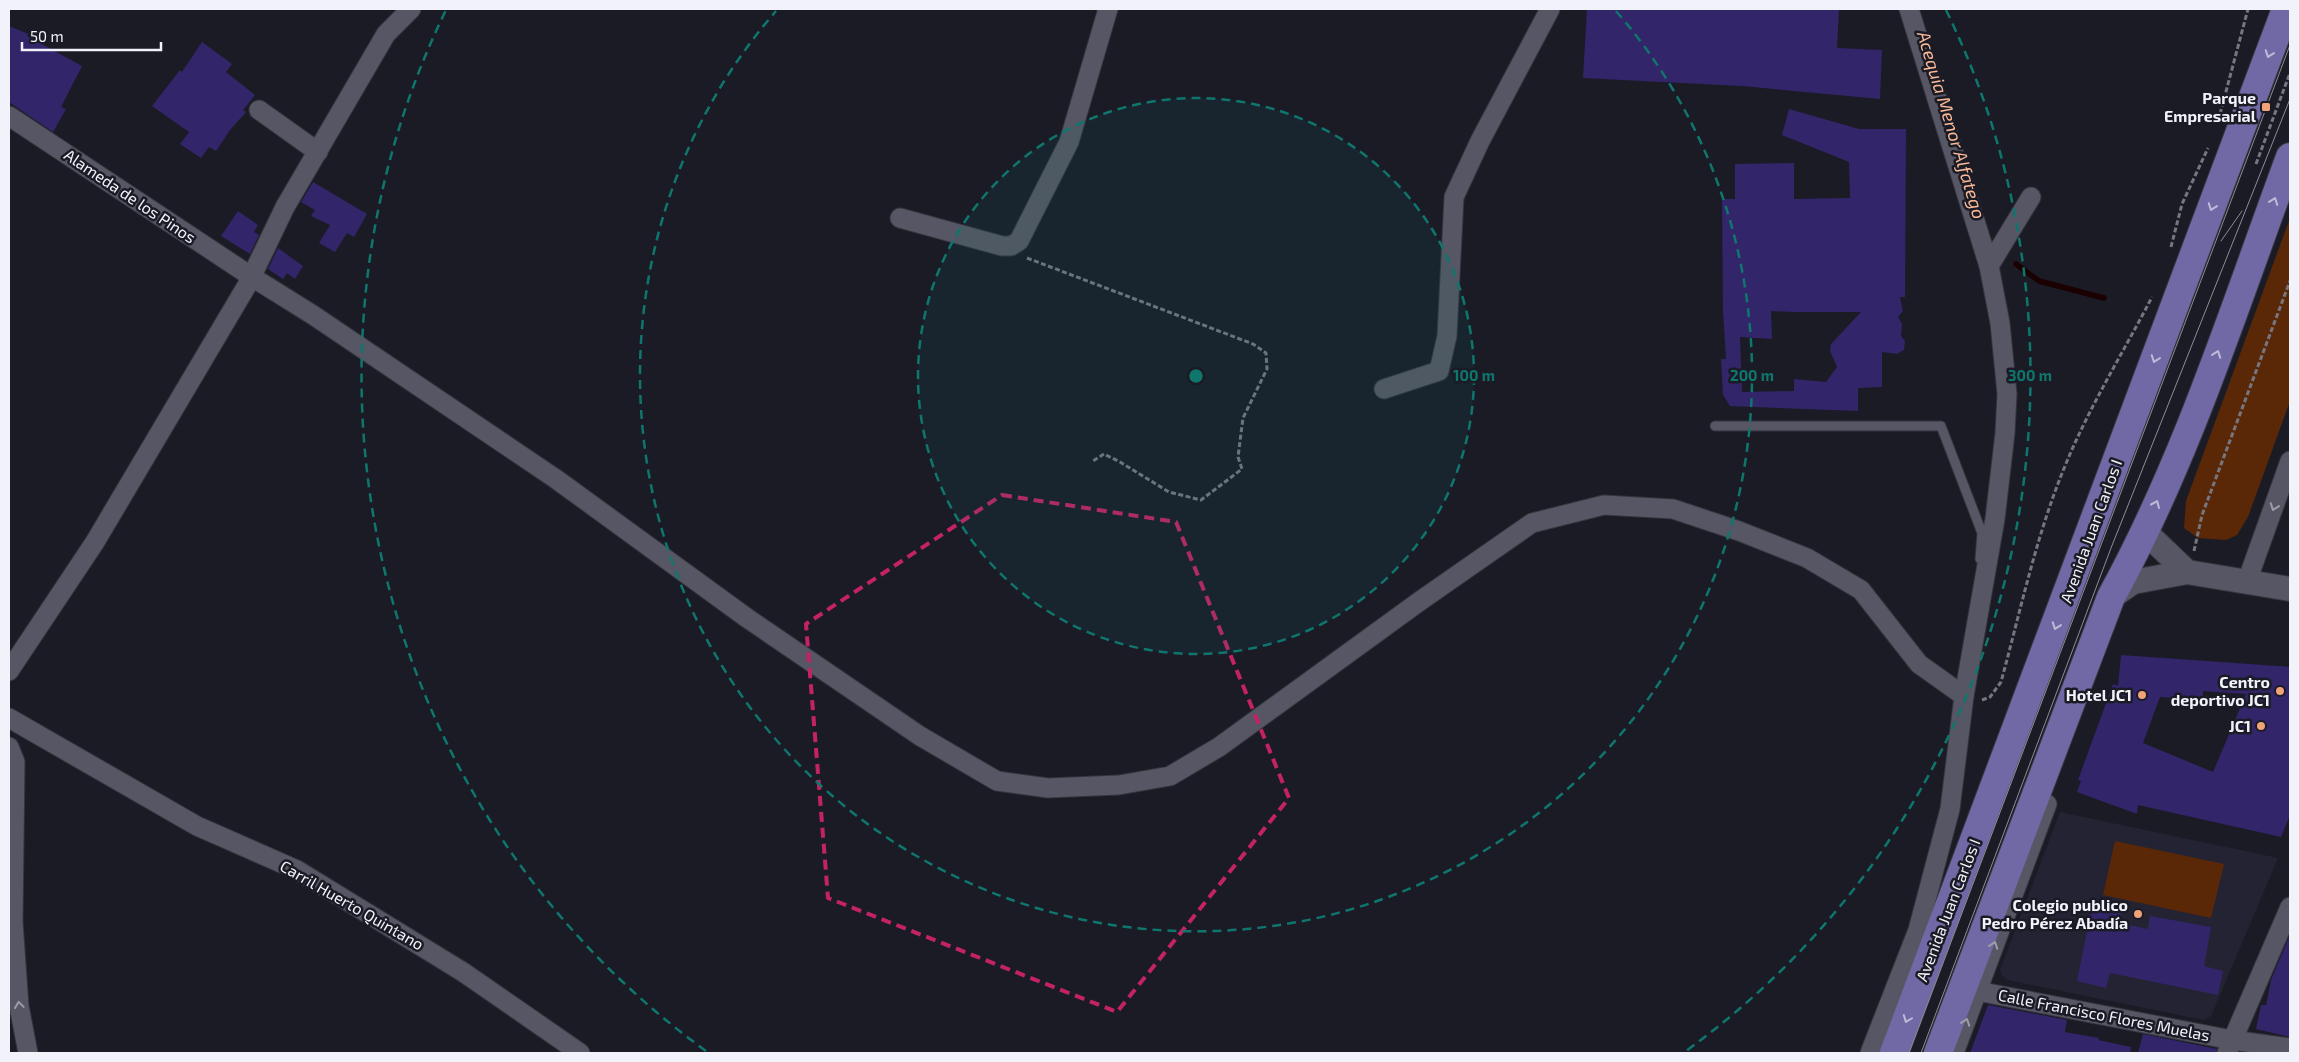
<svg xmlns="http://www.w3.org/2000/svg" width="2299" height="1062" font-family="'Exo 2',sans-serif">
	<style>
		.built { fill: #242334 }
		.green { fill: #5a2807 }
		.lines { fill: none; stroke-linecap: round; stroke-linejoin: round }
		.stream { stroke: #1a0000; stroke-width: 5.5 }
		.building { fill: #332569; fill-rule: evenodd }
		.service-casing { stroke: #35353e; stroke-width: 11 }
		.minor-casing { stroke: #35353e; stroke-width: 21 }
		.tertiary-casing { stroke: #35353e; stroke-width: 26 }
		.primary-casing { stroke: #35353e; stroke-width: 30 }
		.path { stroke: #767680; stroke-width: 3; stroke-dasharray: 5 2.5; stroke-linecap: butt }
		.service { stroke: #575664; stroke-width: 9 }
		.minor { stroke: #575664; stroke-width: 19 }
		.tertiary { stroke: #575664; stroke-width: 24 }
		.primary { stroke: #7169a5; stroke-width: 28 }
		.tram { stroke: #8d8d96; stroke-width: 1 }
		.oneway { stroke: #bebbd8 }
		.oneway2 { stroke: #9d9ca8 }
		.marked { fill: none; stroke: #c42363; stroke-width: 4; stroke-dasharray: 10 6; stroke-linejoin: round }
		.ring { fill: none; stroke: #0f766e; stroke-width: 2.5; stroke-dasharray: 9 6 }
		.poi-dot { fill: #f0a279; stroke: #1b1b26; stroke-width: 2 }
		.labels { text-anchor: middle; stroke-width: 5; stroke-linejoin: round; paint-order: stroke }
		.poi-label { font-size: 16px; font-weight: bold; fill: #f2f2fa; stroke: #1b1b26; text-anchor: end }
		.street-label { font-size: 16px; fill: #f2f2fa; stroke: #1b1b26 }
		.water-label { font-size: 18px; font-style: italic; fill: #faba99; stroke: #1b1b26 }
		.centre { fill: #0f766e; stroke: #1b1b26; stroke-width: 2.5 }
		.ring-label { font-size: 15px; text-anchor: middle; font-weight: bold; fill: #0f766e; stroke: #1b1b26; stroke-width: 5; stroke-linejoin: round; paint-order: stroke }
	</style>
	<rect width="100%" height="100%" fill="#1b1b26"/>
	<polygon class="built" points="2060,812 2278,858 2211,1016 2204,1020 2007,980 2002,975 2000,970"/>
	<g class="green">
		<polygon points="2290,218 2290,401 2248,517 2237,535 2226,540 2198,538 2184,528 2186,501"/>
		<polygon points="2115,841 2224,864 2211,918 2103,895"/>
	</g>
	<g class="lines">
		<polyline class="stream" points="2016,264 2039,281 2104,298"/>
	</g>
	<g class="building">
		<polygon points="1587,9 1839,9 1837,48 1882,50 1880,99 1742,86 1583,78"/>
		<polygon points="9,26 28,34 27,36 82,66 61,107 66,109 53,132 9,102"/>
		<polygon points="202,42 232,64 226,72 255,95 243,110 246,112 230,130 216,151 209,147 201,158 180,144 189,132 152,106 180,70 182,72"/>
		<path d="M1789,109l70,20h47l-1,168h-5l3,14 -5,6 4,7 -1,12 4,5 -1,9 -7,4 -15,-2v35l-24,1v23l-128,-5 -7,-11 -2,-36h5l-3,-48 -1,-112h13v-35l59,-1v36l56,-1 -1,-36 -67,-27zM1771,311l23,1h67l-30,32 -1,7 7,16 -11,15 -32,-3v12l-52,1 -2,-55 32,2z"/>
		<polygon points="313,182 367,214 354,237 347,233 335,252 319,243 330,225 311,216 315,210 301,202"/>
		<polygon points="238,211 258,225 254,232 259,235 250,254 221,236"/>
		<polygon points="278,248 303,266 295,279 287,273 283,279 268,269"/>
		<path d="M2121,655l169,12v148l-9,22 -143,-32 -1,9 -60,-22 4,-11 -3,-1 35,-96 5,2zM2203,691l43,3 -33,78 -70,-29 17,-46 43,3z"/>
		<polygon points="2092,907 2122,913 2119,923 2148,929 2150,916 2211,927 2204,966 2223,971 2218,995 2110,973 2106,988 2077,981"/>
		<polygon points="2290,935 2290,1037 2256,1029 2261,1005 2266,1005 2271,980"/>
		<polygon points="1988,1005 2067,1020 2065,1032 2099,1038 2098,1040 2131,1047 2130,1053 1970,1053"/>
		<polygon points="2143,1034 2217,1049 2216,1053 2138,1053"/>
	</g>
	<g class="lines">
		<defs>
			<polyline id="service" points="1715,426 1941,426 1982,533 1980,559"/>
			<g id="minor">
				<polyline points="259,110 318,152"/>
				<polyline points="9,116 252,277 313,315 556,479 747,618 920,736 997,781 1048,788 1119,785 1170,776 1219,747 1420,601 1532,523 1604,505 1673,509 1739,531 1807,558 1861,590 1919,664 1964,696"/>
				<polyline points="900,218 1002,246 1011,246 1019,241 1069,142 1108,9"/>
				<polyline points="1989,266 2031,197"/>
				<polyline points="1384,389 1439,371 1447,336 1454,197 1480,141 1550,9"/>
				<polyline points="2249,582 2250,573 2290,461"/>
				<polyline points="9,671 95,542 249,282 285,207 386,34 411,9"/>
				<polyline points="9,718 197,826 297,870 463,972 580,1053"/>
				<polyline points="9,747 15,762 13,922 19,1006 28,1053"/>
				<polyline points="1977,991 2232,1040 2290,1048"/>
				<polyline points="1870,1053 1918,930 1950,809 1964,696 1995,519 2005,433 2007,394 2000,323 1989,266 1909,9"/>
				<polyline points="1954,1053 2047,804"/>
				<polyline points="2227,1053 2290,907"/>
			</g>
			<g id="tertiary">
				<polyline points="2144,531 2187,572"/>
				<polyline points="2111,597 2133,582 2187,572 2290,589"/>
			</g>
			<g id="primary">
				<polyline points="1894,1053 2286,9"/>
				<path d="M1938,1053l173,-456c76,-138 124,-292 179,-440"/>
			</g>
		</defs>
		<use href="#service" class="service-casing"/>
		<use href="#minor" class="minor-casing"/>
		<use href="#tertiary" class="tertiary-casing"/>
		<use href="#primary" class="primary-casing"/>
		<g class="path">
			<polyline points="2220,114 2248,9"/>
			<polyline points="2256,164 2290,73"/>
			<polyline points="2171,247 2182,204 2208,148"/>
			<polyline points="1027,258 1253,344 1266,353 1267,369 1243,418 1238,457 1242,469 1201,500 1169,492 1120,462 1104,454 1093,461"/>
			<polyline points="2194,551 2202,515 2290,281"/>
			<path d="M1982,700l8,-3 11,-15c20,-73 35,-146 64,-216 24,-59 58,-113 87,-169"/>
		</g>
		<use href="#service" class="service"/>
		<use href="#minor" class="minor"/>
		<use href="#tertiary" class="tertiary"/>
		<use href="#primary" class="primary"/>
		<g class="tram">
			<polyline points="2221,241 2242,211"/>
			<polyline points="1909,1053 2290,45"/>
			<polyline points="1921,1053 2111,548 2290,99"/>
		</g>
	</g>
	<defs><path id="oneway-chevron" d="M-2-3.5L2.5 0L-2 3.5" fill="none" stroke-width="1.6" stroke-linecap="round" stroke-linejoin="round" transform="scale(1.25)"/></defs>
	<g class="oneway">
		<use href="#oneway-chevron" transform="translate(2269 54) rotate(110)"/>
		<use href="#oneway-chevron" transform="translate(2274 201) rotate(-70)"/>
		<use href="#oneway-chevron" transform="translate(2212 207) rotate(110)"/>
		<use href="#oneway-chevron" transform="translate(2217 354) rotate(-70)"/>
		<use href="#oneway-chevron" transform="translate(2155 359) rotate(110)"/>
		<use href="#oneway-chevron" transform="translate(2156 504) rotate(-66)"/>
		<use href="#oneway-chevron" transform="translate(2056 626) rotate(110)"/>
		<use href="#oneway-chevron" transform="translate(1907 1019) rotate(111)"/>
	</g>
	<g class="oneway2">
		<use href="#oneway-chevron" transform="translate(2274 507) rotate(110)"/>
		<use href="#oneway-chevron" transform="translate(1994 945) rotate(-70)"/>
		<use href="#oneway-chevron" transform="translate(19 1005) rotate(-98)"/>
		<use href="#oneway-chevron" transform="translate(1966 1022) rotate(-70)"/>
	</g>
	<path class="marked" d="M1002,495l174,27 113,276 -172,214 -289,-114 -22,-274z"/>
	<circle cx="1196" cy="376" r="278" fill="#0f766e" fill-opacity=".12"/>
	<g class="ring">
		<circle cx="1196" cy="376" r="278"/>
		<path d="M1616 11A556 556 0 1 1 776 11"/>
		<path d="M706 1051A834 834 0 0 1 446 10M1946 10A834 834 0 0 1 1686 1051"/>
	</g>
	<g class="poi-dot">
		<rect x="2261" y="102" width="10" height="10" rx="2.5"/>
		<circle cx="2280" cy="691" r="5"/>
		<circle cx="2142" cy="695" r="5"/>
		<circle cx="2261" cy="726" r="5"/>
		<circle cx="2138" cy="914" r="5"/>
	</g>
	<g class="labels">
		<g class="poi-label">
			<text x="2256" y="104">Parque<tspan x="2256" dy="18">Empresarial</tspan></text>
			<text x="2270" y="688">Centro<tspan x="2270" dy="18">deportivo JC1</tspan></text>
			<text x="2132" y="701">Hotel JC1</text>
			<text x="2251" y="732">JC1</text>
			<text x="2128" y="911">Colegio publico<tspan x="2128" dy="18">Pedro Pérez Abadía</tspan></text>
		</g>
		<g class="street-label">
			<text transform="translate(130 196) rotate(34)" y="6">Alameda de los Pinos</text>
			<text transform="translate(2091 531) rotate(-70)" y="6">Avenida Juan Carlos I</text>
			<text transform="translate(352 905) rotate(30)" y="6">Carril Huerto Quintano</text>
			<text transform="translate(1948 910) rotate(-69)" y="6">Avenida Juan Carlos I</text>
			<text transform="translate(2104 1015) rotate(11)" y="6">Calle Francisco Flores Muelas</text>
		</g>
		<g class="water-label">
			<text transform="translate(1951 125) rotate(73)" y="6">Acequia Menor Alfatego</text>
		</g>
	</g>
	<circle cx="1196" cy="376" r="8" class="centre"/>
	<g class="ring-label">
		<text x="1474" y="381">100 m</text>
		<text x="1752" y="381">200 m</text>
		<text x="2030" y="381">300 m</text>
	</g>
	<rect width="2299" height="1062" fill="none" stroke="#f2f2fa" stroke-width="20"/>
	<path d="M22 42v8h139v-8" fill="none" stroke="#f2f2fa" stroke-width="2.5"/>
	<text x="30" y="42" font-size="15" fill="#f2f2fa" stroke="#1b1b26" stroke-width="4" paint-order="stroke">50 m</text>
</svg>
